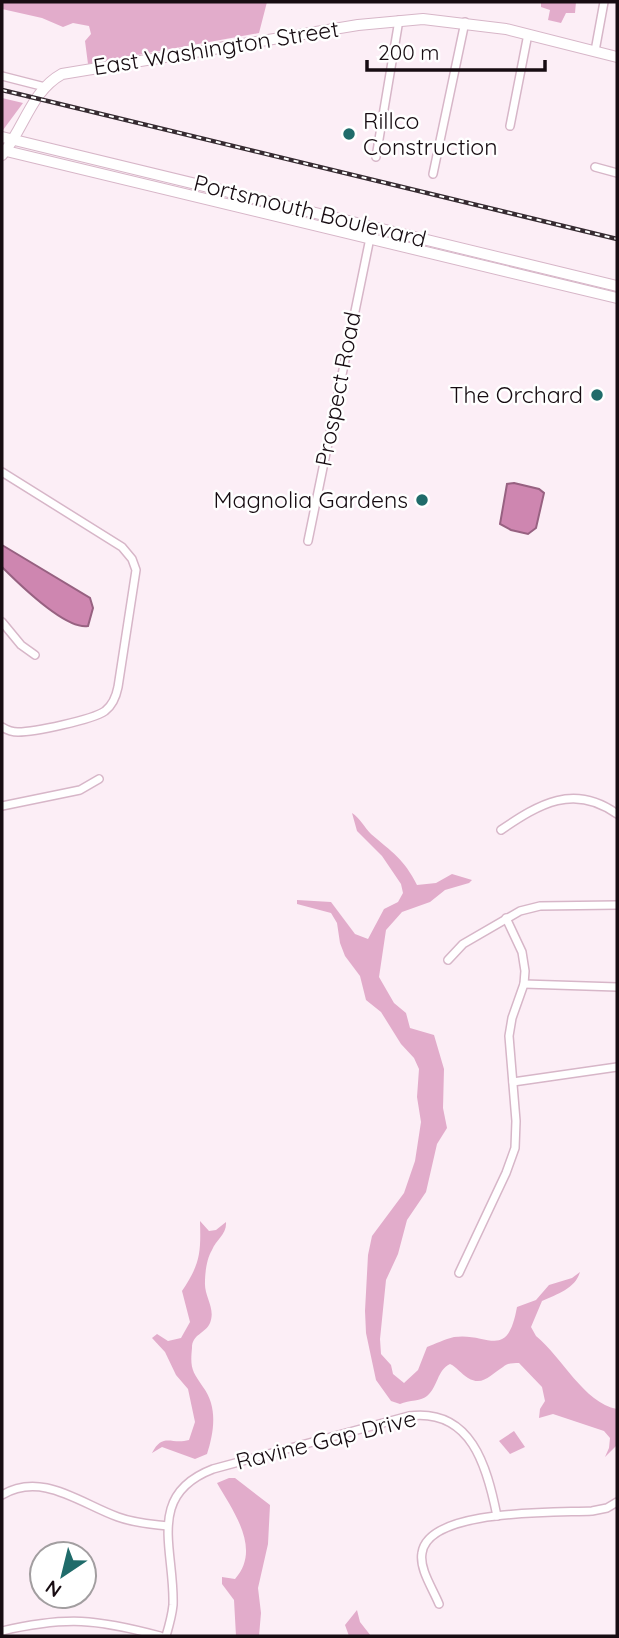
<svg xmlns="http://www.w3.org/2000/svg" width="619" height="1638" font-family="Quicksand,sans-serif">
	<style>
		.green { fill: #e2accb }
		.water { fill: #ce86b0; stroke: #976181; stroke-width: 2 }
		.lines { fill: none; stroke-linecap: round; stroke-linejoin: round }
		.minor-casing { stroke: #d7b6c8; stroke-width: 10 }
		.major-casing { stroke: #d7b6c8; stroke-width: 12 }
		.minor { stroke: #fff; stroke-width: 7 }
		.major { stroke: #fff; stroke-width: 10 }
		.rail-casing { stroke: #362b31; stroke-width: 4.5 }
		.rail { stroke: #fff; stroke-width: 2; stroke-dasharray: 5; stroke-linecap: butt }
		.poi-dot { fill: #1f6b6a; stroke: #fff; stroke-width: 2.5 }
		.labels { text-anchor: middle; stroke-width: 5; stroke-linejoin: round; paint-order: stroke }
		.street-label { font-size: 23px; fill: #170c12; stroke: #fff }
		.poi-label { font-size: 23px; fill: #170c12; stroke: #fff; text-anchor: end }
	</style>
	<rect width="100%" height="100%" fill="#fceef6"/>
	<g class="green">
		<polygon points="2,2 267,2 259,33 88,64 85,41 91,34 89,26 73,23 63,27 42,18 2,9"/>
		<polygon points="541,2 576,2 575,13 566,13 561,23 548,20 550,10 541,7"/>
		<polygon points="2,98 23,103 3,130 2,130"/>
		<path d="M352,813c8,5 12,14 19,21 21,18 33,25 46,51l19,-2 16,-9 20,6 -3,3 -24,7 -15,12 -28,10 -16,18 -7,47 15,26 12,10 4,15 24,7 10,34 -1,39 4,20 -10,16 -11,48 -19,28 -9,34 -12,26 -6,59 1,15 10,11 2,9 11,9 14,-13 9,-23c8,-3 18,-8 27,-10 34,-5 53,25 63,-30l19,-7 13,-15 23,-7 8,-6c-5,17 -23,22 -38,29l-11,26 5,9c26,21 48,67 81,73v36l-12,12 4,-9 1,-10 -6,-7 -51,-17 -14,4 1,-9 5,-8 -3,-14 -23,-24c-6,0 -12,0 -16,4 -12,7 -20,20 -35,11 -7,-4 -11,-11 -18,-14 -13,6 -12,23 -23,32 -5,5 -18,4 -27,8l-9,-3 -15,-21 -10,-47 -1,-22 3,-56 4,-19 32,-43 11,-32 6,-39 -4,-25 2,-28 -5,-11 -13,-14 -20,-32 -15,-12 -6,-24 -15,-20 -5,-13 -3,-20 -6,-10 -34,-9v-4l34,2 24,32 13,5 16,-30 14,-7 5,-9 -2,-9 -19,-28 -25,-25z"/>
		<path d="M200,1221l9,10 7,-1 10,-8c1,12 -10,18 -14,28 -5,8 -7,22 -7,32 -1,15 11,26 5,41 -5,11 -18,11 -18,25 -2,20 0,23 11,39 15,20 11,45 4,67l-12,5 -33,-12 -10,6c11,-21 19,-8 37,-13l6,-18 -7,-33 -12,-14 -11,-23 -13,-14 5,-4 11,7 13,-3 9,-16 -8,-31c18,-27 19,-37 18,-70z"/>
		<polygon points="514,1431 525,1447 510,1454 499,1441"/>
		<path d="M229,1478h6l35,27 -2,39 -10,44 3,25 -2,23h-23l-2,-36 -12,-16v-7l13,2c27,-30 -2,-68 -18,-96z"/>
		<polygon points="357,1610 360,1622 371,1636 349,1636 345,1625"/>
	</g>
	<g class="water">
		<polygon points="514,483 539,489 544,493 536,528 528,534 511,530 500,524 507,484"/>
		<path d="M2,545l88,53 3,10 -5,18c-23,4 -70,-43 -86,-59z"/>
	</g>
	<g class="lines">
		<defs>
			<g id="minor">
				<polyline points="595,51 604,2"/>
				<polyline points="2,76 45,87"/>
				<polyline points="510,126 528,34"/>
				<polyline points="376,157 399,20"/>
				<polyline points="595,167 617,173"/>
				<polyline points="433,174 465,22"/>
				<path d="M2,472l120,75 10,12 4,11 -18,117c-2,10 -5,18 -13,24 -13,9 -71,21 -87,21 -6,0 -11,-2 -16,-5"/>
				<polyline points="308,541 370,238"/>
				<polyline points="2,622 21,645 35,655"/>
				<polyline points="2,806 80,790 99,779"/>
				<path d="M501,830c38,-26 73,-47 116,-16"/>
				<polyline points="448,960 463,944 520,911 540,906 617,905"/>
				<polyline points="524,984 617,987"/>
				<polyline points="513,1082 617,1067"/>
				<polyline points="459,1273 506,1173 515,1148 516,1121 509,1036 512,1018 524,984 525,971 522,952 506,918"/>
				<path d="M2,1495c40,-24 79,9 116,22 16,6 33,7 49,9"/>
				<path d="M439,1604c-6,-15 -20,-35 -17,-51 6,-45 135,-40 170,-42l15,-3 10,-6"/>
				<path d="M2,1631c65,-15 94,-12 158,5"/>
				<path d="M166,1636c3,-10 6,-21 7,-31 2,-55 -28,-110 40,-136l196,-53c62,-8 78,50 88,100"/>
			</g>
			<g id="major">
				<polyline points="2,137 617,286"/>
				<polyline points="2,150 617,298"/>
				<path d="M2,155c22,-26 29,-64 60,-81l296,-49 65,-6 83,10 111,28"/>
			</g>
		</defs>
		<use href="#minor" class="minor-casing"/>
		<use href="#major" class="major-casing"/>
		<use href="#minor" class="minor"/>
		<use href="#major" class="major"/>
		<defs>
			<polyline id="rail" points="2,90 617,239"/>
		</defs>
		<use href="#rail" class="rail-casing"/>
		<use href="#rail" class="rail"/>
	</g>
	<g class="poi-dot">
		<circle cx="349" cy="134" r="7"/>
		<circle cx="597" cy="395" r="7"/>
		<circle cx="422" cy="500" r="7"/>
	</g>
	<g class="labels">
		<g class="street-label">
			<text transform="translate(216 48) rotate(-9)" y="8">East Washington Street</text>
			<text transform="translate(310 211) rotate(14)" y="8">Portsmouth Boulevard</text>
			<text transform="translate(338 389) rotate(-79)" y="8">Prospect Road</text>
			<text transform="translate(326 1440) rotate(-14)" y="8">Ravine Gap Drive</text>
		</g>
		<g class="poi-label">
			<text x="363" y="129" text-anchor="start">Rillco<tspan x="363" dy="26">Construction</tspan></text>
			<text x="583" y="403">The Orchard</text>
			<text x="408" y="508">Magnolia Gardens</text>
		</g>
	</g>
	<rect width="619" height="1638" fill="none" stroke="#170c12" stroke-width="7"/>
	<g transform="translate(63 1575) rotate(215)"><circle r="33" fill="#ffffff" stroke="#a29ea0" stroke-width="2"/>
	<path d="M0-5L12 26L0 18L-12 26Z" fill="#1f6b6a"/>
	<text y="-10" font-size="19" font-weight="bold" text-anchor="middle" fill="#170c12">N</text>
	</g>
	<path d="M367 60v10h178v-10" fill="none" stroke="#170c12" stroke-width="3.5"/>
	<text x="378" y="60" font-size="21" fill="#170c12" stroke="#ffffff" stroke-width="5" paint-order="stroke">200 m</text>
</svg>
